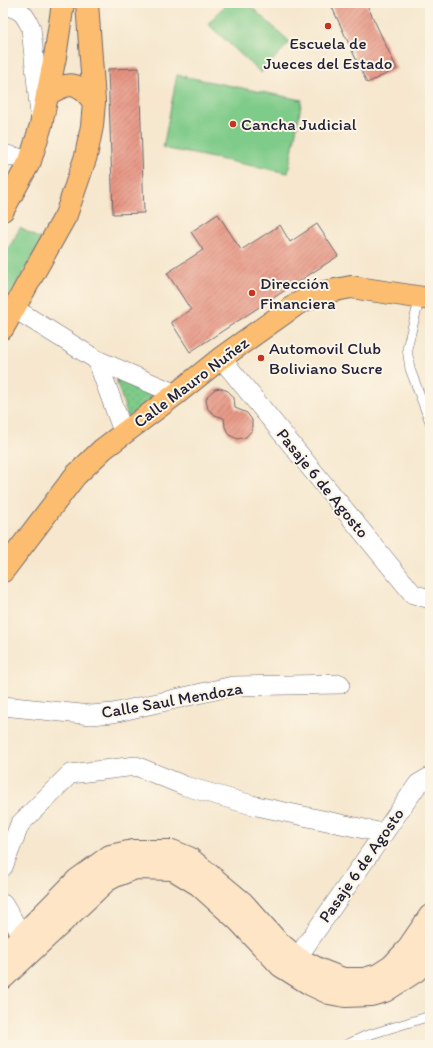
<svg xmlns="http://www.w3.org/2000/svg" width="433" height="1048" font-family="Itim,sans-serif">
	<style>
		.grass { fill: url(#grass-dots); stroke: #507662 }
		.pitch { fill: #7fcb89; stroke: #507662 }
		.building { fill: url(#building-hatch) }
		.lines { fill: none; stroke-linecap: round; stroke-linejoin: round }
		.lane-casing { stroke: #6c676e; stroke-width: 10 }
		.street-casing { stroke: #6c676e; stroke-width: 20 }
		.secondary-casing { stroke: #6c676e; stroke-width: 24 }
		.primary-casing { stroke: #6c676e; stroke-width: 24 }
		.lane { stroke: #fff; stroke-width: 9 }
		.street { stroke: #fff; stroke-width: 19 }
		.secondary { stroke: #fee5c5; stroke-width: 22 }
		.primary { stroke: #fcbd6f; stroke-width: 22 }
		.poi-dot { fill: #c8321e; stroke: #fcf5e5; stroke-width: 1.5 }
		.labels { text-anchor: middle; stroke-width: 4; stroke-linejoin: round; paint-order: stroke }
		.poi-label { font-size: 17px; fill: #22223b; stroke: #fcf5e5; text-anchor: start }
		.street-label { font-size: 17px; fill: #22223b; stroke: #fcf5e5 }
	</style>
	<defs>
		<pattern id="grass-dots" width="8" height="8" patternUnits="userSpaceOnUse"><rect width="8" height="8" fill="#7fcb89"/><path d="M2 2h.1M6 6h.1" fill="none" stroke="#6dae77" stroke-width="1.8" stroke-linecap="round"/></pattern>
		<pattern id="building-hatch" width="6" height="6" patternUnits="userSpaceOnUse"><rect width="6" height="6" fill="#e69280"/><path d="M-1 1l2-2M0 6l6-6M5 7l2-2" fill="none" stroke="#ba776a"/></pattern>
	</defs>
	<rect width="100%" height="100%" fill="#fcf5e5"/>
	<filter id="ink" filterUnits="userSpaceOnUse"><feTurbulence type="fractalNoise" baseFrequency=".025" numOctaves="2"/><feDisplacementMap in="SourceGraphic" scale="8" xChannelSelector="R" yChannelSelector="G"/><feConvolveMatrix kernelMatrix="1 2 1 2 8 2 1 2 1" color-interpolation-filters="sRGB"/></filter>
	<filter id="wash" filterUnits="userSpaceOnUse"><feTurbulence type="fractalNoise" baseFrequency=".012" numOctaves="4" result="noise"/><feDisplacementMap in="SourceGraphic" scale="16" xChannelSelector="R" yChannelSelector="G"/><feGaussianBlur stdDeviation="0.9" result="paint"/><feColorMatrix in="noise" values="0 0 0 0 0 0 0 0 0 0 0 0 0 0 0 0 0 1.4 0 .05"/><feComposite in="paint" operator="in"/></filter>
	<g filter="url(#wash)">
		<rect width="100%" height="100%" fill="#f6e7ce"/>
		<polygon class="grass" points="116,379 155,396 128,417"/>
		<g class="pitch">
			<polygon points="227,3 247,3 290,42 261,73 208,24"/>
			<polygon points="177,75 302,100 288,173 163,148"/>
			<polygon points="20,228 42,240 9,297 3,294 3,259"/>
		</g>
		<g id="blocks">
			<g class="building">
				<polygon points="330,3 366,3 397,69 367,83"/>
				<polygon points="139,68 144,213 113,214 108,69"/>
				<polygon points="218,214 241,250 280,225 290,242 317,224 338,256 190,352 171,322 191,310 167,273 203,250 191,232"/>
				<polygon points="220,388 228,391 231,394 234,398 235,408 247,413 252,420 252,430 246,437 238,439 229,435 225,427 224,418 215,415 208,409 206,400 208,395 215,389"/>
			</g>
		</g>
	</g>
	<g filter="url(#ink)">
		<use href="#blocks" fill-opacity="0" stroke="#6c676e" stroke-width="1"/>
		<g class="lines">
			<defs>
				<g id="lane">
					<polyline points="420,297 407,348 410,369 430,422"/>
					<polyline points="346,1045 365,1036 430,1016"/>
				</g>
				<g id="street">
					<path d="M3,5c17,4 21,7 28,23l9,87"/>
					<polyline points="3,154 30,161"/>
					<polyline points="15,309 97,360 176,394"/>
					<polyline points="221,358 413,594 430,599"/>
					<polyline points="97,360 124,434"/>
					<polyline points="3,706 91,715 113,713 233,686 340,684"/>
					<polyline points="3,867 20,824 70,774 136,766 185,786 252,805 383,833"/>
					<polyline points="3,904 22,935"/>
					<polyline points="297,958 418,784 430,777"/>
				</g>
				<g id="secondary">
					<polyline points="3,955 77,880 110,856 133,851 172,851 189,858 243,903 277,941 297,958 320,970 343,979 364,979 378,975 392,966 406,951 430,916"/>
					<polyline points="3,978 106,881 115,876 135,868 173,869 199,885 238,920 281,966 310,984 329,993 345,996 371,995 385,991 416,971 430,953"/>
				</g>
				<g id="primary">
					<path d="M47,95c21,-14 31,-14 47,7"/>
					<polyline points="3,210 30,161 41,125 55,57 63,3"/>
					<polyline points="3,328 66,215 86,156 92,126 94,102 93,86 87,3"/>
					<polyline points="3,571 75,476 103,449 176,394 221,358 297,304 320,293 351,287 430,299"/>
				</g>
			</defs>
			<use href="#lane" class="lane-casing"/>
			<use href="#street" class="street-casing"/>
			<use href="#secondary" class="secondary-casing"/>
			<use href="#primary" class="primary-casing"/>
			<use href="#lane" class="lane"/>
			<use href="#street" class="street"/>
			<use href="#secondary" class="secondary"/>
			<use href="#primary" class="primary"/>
		</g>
	</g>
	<g class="poi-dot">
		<circle cx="328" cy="26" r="4"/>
		<circle cx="233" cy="124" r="4"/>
		<circle cx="252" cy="293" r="4"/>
		<circle cx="261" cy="358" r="4"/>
	</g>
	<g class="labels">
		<g class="poi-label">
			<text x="328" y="49" text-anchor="middle">Escuela de<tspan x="328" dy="20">Jueces del Estado</tspan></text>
			<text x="241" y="130">Cancha Judicial</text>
			<text x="260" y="289">Dirección<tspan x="260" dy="20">Financiera</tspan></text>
			<text x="269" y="354">Automovil Club<tspan x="269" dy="20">Boliviano Sucre</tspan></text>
		</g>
		<g class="street-label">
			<text transform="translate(191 382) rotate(-37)" y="6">Calle Mauro Nuñez</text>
			<text transform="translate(323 483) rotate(51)" y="6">Pasaje 6 de Agosto</text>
			<text transform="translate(172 700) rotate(-10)" y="6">Calle Saul Mendoza</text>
			<text transform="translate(361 865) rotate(-55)" y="6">Pasaje 6 de Agosto</text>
		</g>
	</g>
	<rect width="433" height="1048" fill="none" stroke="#fcf5e5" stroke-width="16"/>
</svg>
